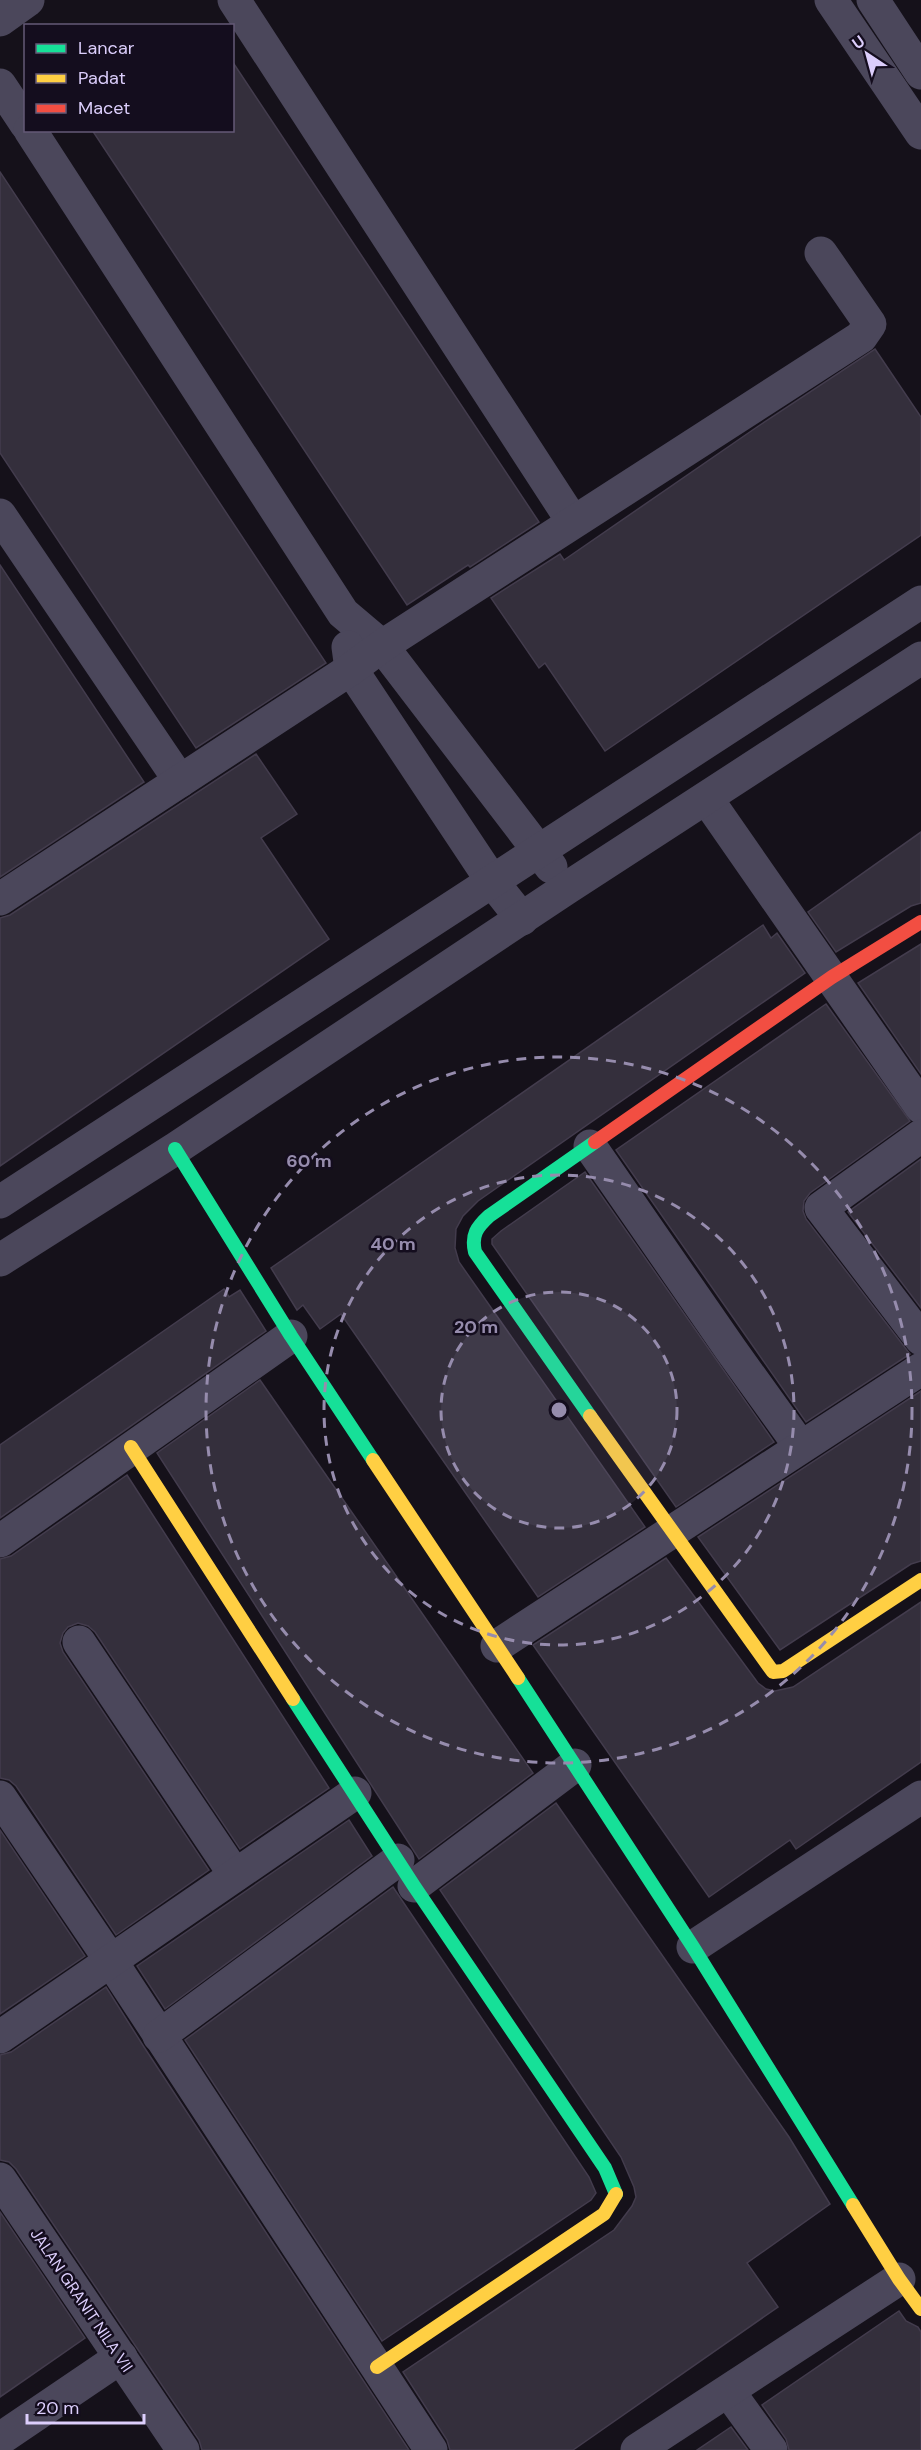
<svg xmlns="http://www.w3.org/2000/svg" width="921" height="2450" font-family="'DM Sans',sans-serif">
	<style>
		.building { fill: #342f3c; stroke: #433c4d; stroke-width: 1.5 }
		.lines { fill: none; stroke-linecap: round; stroke-linejoin: round }
		.street { stroke: #4b475b; stroke-width: 33 }
		.fast { stroke: #16e098; stroke-width: 14 }
		.slow { stroke: #ffcf43; stroke-width: 14 }
		.jam { stroke: #f24e42; stroke-width: 14 }
		.ring { fill: none; stroke: #968cad; stroke-width: 3; stroke-dasharray: 10 8 }
		.labels { text-anchor: middle; stroke-width: 5; stroke-linejoin: round; paint-order: stroke }
		.street-label { font-size: 16px; fill: #dccefc; stroke: #140d1e }
		.centre { fill: #968cad; stroke: #140d1e; stroke-width: 3 }
		.ring-label { font-size: 18px; text-anchor: middle; font-weight: bold; fill: #968cad; stroke: #140d1e; stroke-width: 5; stroke-linejoin: round; paint-order: stroke }
	</style>
	<rect width="100%" height="100%" fill="#15111a"/>
	<g class="building">
		<polygon points="232,61 539,522 470,567 468,565 407,605 92,130 232,130"/>
		<polygon points="0,172 326,663 196,748 0,453"/>
		<polygon points="875,349 921,417 921,535 605,751 545,663 539,668 491,598 560,554 564,560 757,427"/>
		<polygon points="0,565 144,782 0,877"/>
		<polygon points="256,754 297,814 261,838 329,939 0,1166 0,918 10,915"/>
		<polygon points="921,832 921,903 911,906 836,952 808,912"/>
		<polygon points="763,925 771,938 777,933 805,973 478,1201 463,1216 456,1229 455,1248 459,1262 645,1527 538,1597 341,1314 320,1329 303,1305 297,1310 271,1268"/>
		<polygon points="921,944 921,1074 858,983"/>
		<polygon points="826,1004 910,1121 810,1193 804,1201 803,1211 806,1219 910,1354 806,1422 616,1150"/>
		<polygon points="921,1159 921,1308 848,1212"/>
		<polygon points="585,1172 774,1442 676,1507 492,1244 492,1239 501,1231"/>
		<polygon points="224,1289 229,1297 240,1290 266,1331 0,1518 0,1445"/>
		<polygon points="260,1380 533,1773 419,1859 157,1453"/>
		<polygon points="921,1391 921,1561 911,1564 780,1650 698,1537"/>
		<polygon points="127,1475 329,1788 240,1849 95,1632 88,1626 78,1623 68,1627 63,1633 60,1643 63,1652 209,1870 116,1935 16,1786 9,1780 0,1778 0,1559 11,1556"/>
		<polygon points="666,1558 758,1683 766,1689 775,1691 793,1687 921,1602 921,1762 796,1849 790,1840 709,1897 533,1645"/>
		<polygon points="556,1803 789,2137 830,2204 747,2263 778,2307 573,2450 450,2450 447,2440 403,2372 614,2230 632,2206 636,2197 634,2187 621,2157 440,1890"/>
		<polygon points="349,1820 372,1856 165,2009 137,1966"/>
		<polygon points="0,1830 85,1956 0,2014"/>
		<polygon points="393,1887 589,2177 596,2193 591,2200 382,2341 185,2040"/>
		<polygon points="106,1987 144,2047 409,2450 202,2450 199,2440 16,2169 9,2162 0,2160 0,2055 11,2052"/>
		<polygon points="0,2212 85,2338 0,2397"/>
		<polygon points="899,2311 906,2321 918,2327 921,2332 921,2450 789,2450 786,2439 762,2405"/>
		<polygon points="731,2427 748,2450 697,2450"/>
	</g>
	<g class="lines">
		<g class="street">
			<polyline points="234,0 573,522"/>
			<polyline points="831,0 921,133"/>
			<polyline points="873,0 921,73"/>
			<polyline points="0,20 28,0"/>
			<polyline points="0,85 26,124"/>
			<polyline points="30,130 343,613 382,646 551,867"/>
			<polyline points="0,515 180,781"/>
			<polyline points="348,647 351,669 492,881 522,919"/>
			<polyline points="707,799 921,1107"/>
			<polyline points="0,899 351,669 382,646 861,337 870,324 821,253"/>
			<polyline points="921,1136 821,1208 921,1339"/>
			<polyline points="590,1146 731,1350 800,1446"/>
			<polyline points="0,1202 921,602"/>
			<polyline points="0,1260 175,1149 567,888 921,658"/>
			<polyline points="0,1541 291,1336"/>
			<polyline points="79,1642 235,1875"/>
			<polyline points="497,1646 921,1369"/>
			<polyline points="0,1797 111,1961 431,2450"/>
			<polyline points="414,1886 575,1765"/>
			<polyline points="693,1947 921,1797"/>
			<polyline points="159,2036 398,1860"/>
			<polyline points="0,2037 355,1793"/>
			<polyline points="0,2179 183,2450"/>
			<polyline points="729,2392 771,2450"/>
			<polyline points="0,2439 121,2357"/>
			<polyline points="637,2450 899,2279"/>
		</g>
		<g class="fast">
			<polyline points="175,1149 291,1336 373,1460"/>
			<path d="M590,1416l-115,-164c-4,-17 2,-25 14,-36l106,-74"/>
			<polyline points="518,1678 693,1947 853,2205"/>
			<polyline points="293,1699 414,1886 605,2168 616,2194"/>
		</g>
		<g class="slow">
			<polyline points="590,1416 773,1672 783,1671 921,1580"/>
			<polyline points="131,1447 293,1699"/>
			<polyline points="373,1460 518,1678"/>
			<polyline points="853,2205 899,2279 921,2309"/>
			<polyline points="377,2367 604,2214 616,2194"/>
		</g>
		<polyline class="jam" points="595,1142 832,977 921,922"/>
	</g>
	<circle cx="559" cy="1410" r="118" fill="#968cad" fill-opacity=".12"/>
	<g class="ring">
		<circle cx="559" cy="1410" r="118"/>
		<circle cx="559" cy="1410" r="235"/>
		<circle cx="559" cy="1410" r="353"/>
	</g>
	<g class="labels">
		<g class="street-label">
			<text transform="translate(82 2300) rotate(56)" y="6">JALAN GRANIT NILA VII</text>
		</g>
	</g>
	<circle cx="559" cy="1410" r="9" class="centre"/>
	<g class="ring-label">
		<text x="309" y="1167">60 m</text>
		<text x="393" y="1250">40 m</text>
		<text x="476" y="1333">20 m</text>
	</g>
	<rect x="24" y="24" width="210" height="108" fill="#140d1e" stroke="#645a77" stroke-width="1.5"/>
	<rect x="36" y="44" width="30" height="9" fill="#16e098" stroke="#645a77" stroke-width="1.5"/>
	<text x="78" y="54" font-size="18" fill="#dccefc">Lancar</text>
	<rect x="36" y="74" width="30" height="9" fill="#ffcf43" stroke="#645a77" stroke-width="1.5"/>
	<text x="78" y="84" font-size="18" fill="#dccefc">Padat</text>
	<rect x="36" y="104" width="30" height="9" fill="#f24e42" stroke="#645a77" stroke-width="1.5"/>
	<text x="78" y="114" font-size="18" fill="#dccefc">Macet</text>
	<g transform="translate(867 54) rotate(324)" stroke="#140d1e" stroke-width="4.5" paint-order="stroke">
	<path d="M0-4.5L10 22L0 15L-10 22Z" fill="#dccefc"/>
	<text y="-9" font-size="16" font-weight="bold" text-anchor="middle" fill="#dccefc">U</text>
	</g>
	<path d="M27 2414v9h117v-9" fill="none" stroke="#dccefc" stroke-width="3"/>
	<text x="36" y="2414" font-size="18" fill="#dccefc" stroke="#140d1e" stroke-width="4.5" paint-order="stroke">20 m</text>
</svg>
